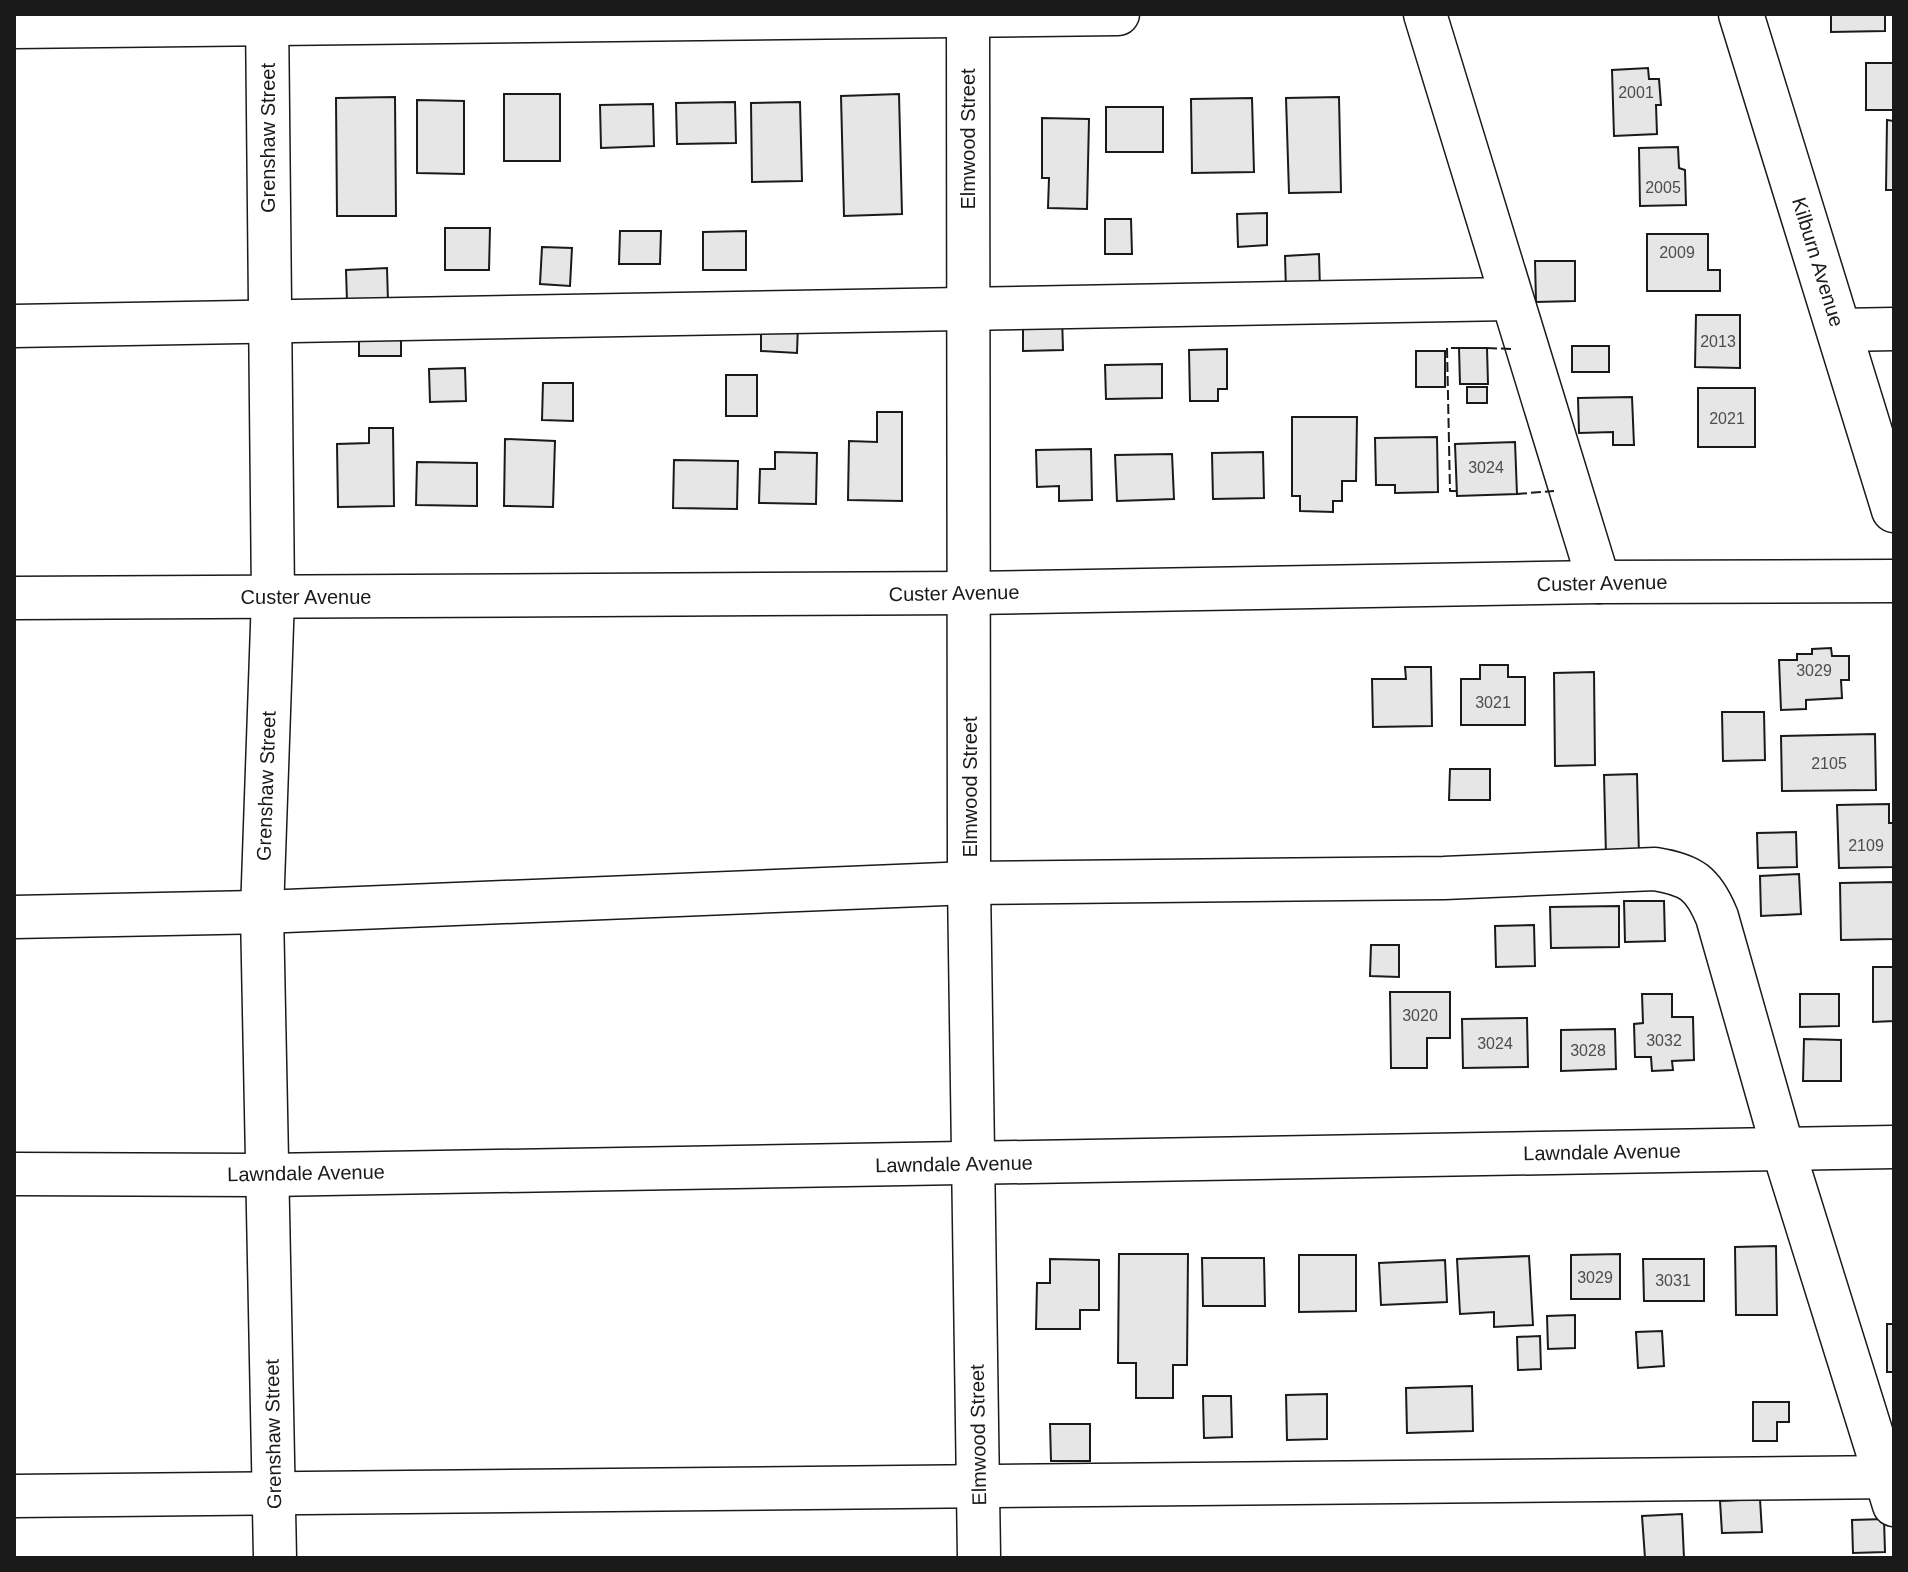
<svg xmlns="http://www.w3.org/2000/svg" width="1908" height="1572" font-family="Helvetica,sans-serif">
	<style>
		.building { fill: #e6e6e6; stroke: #1a1a1a; stroke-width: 2 }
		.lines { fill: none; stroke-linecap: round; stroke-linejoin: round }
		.minor-casing { stroke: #1a1a1a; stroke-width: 45 }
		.major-casing { stroke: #1a1a1a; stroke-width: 47 }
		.minor { stroke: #fff; stroke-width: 42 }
		.major { stroke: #fff; stroke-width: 44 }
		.fence { stroke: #1a1a1a; stroke-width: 2; stroke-dasharray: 10 4; stroke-linecap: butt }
		.labels { text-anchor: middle; stroke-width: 6; stroke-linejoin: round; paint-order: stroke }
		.number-label { font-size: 16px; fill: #4d4d4d }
		.street-label { font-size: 20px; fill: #1a1a1a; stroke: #fff }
	</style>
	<rect width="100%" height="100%" fill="#fff"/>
	<g class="building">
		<polygon points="1831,14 1885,14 1885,31 1831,32"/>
		<rect x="1866" y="63" width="28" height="47"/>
		<polygon points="1648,68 1649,79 1659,79 1661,105 1656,105 1657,134 1614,136 1612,70"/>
		<rect x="504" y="94" width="56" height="67"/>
		<polygon points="899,94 902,214 844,216 841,96"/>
		<polygon points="395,97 396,216 337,216 336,98"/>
		<polygon points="1339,97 1341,192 1289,193 1286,98"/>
		<polygon points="1252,98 1254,172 1192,173 1191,99"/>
		<polygon points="417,100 464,101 464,174 417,173"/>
		<polygon points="735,102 736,143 677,144 676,103"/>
		<polygon points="800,102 802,181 752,182 751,103"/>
		<polygon points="653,104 654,146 601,148 600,105"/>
		<rect x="1106" y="107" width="57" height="45"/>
		<polygon points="1042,118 1089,119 1087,209 1048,208 1049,178 1042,178"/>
		<polygon points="1887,120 1894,121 1894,190 1886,190"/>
		<polygon points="1678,147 1679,168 1685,170 1686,205 1640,206 1639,148"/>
		<polygon points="1267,213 1267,245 1238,247 1237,214"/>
		<polygon points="1105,219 1131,219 1132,254 1105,254"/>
		<polygon points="445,228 490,228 489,270 445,270"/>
		<polygon points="620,231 661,231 660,264 619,264"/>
		<polygon points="746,231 746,270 703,270 703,232"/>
		<polygon points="1647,234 1708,234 1708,270 1720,270 1720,291 1647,291"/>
		<polygon points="542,247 572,248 570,286 540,284"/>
		<polygon points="1319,254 1320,290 1286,291 1285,256"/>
		<polygon points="1535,261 1575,261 1575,301 1536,302"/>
		<polygon points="387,268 388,301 347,302 346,270"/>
		<polygon points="1696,315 1740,315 1740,368 1695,367"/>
		<polygon points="1023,316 1062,316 1063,350 1023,351"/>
		<polygon points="761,323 798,324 797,353 761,351"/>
		<rect x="359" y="329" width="42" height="27"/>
		<rect x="1572" y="346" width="37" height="26"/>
		<polygon points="1459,348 1487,348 1488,384 1460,384"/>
		<polygon points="1227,349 1227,389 1218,389 1218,401 1190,401 1189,350"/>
		<rect x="1416" y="351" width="29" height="36"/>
		<polygon points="1162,364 1162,398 1106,399 1105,365"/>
		<polygon points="465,368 466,401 430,402 429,369"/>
		<rect x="726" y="375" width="31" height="41"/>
		<polygon points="543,383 573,383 573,421 542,420"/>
		<rect x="1467" y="387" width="20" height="16"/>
		<rect x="1698" y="388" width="57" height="59"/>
		<polygon points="1632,397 1634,445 1613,445 1613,432 1579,433 1578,398"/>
		<polygon points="877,412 902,412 902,501 848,500 849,441 877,442"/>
		<polygon points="1292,417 1357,417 1356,481 1342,481 1342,501 1333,501 1333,512 1300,511 1300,496 1292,496"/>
		<polygon points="369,428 393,428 394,506 338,507 337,444 369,443"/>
		<polygon points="1437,437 1438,492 1395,493 1395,485 1376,485 1375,438"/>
		<polygon points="505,439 555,441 553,507 504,506"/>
		<polygon points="1515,442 1517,494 1457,496 1455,444"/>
		<polygon points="1091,449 1092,500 1059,501 1059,486 1037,487 1036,450"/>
		<polygon points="775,452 817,453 816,504 759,503 760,469 775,469"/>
		<polygon points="1263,452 1264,498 1213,499 1212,453"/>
		<polygon points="1172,454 1174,499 1117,501 1115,455"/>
		<polygon points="674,460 738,461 737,509 673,508"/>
		<polygon points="417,462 477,463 477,506 416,505"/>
		<polygon points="1831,648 1832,656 1849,656 1849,680 1841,680 1842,698 1806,700 1806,709 1781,710 1779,660 1797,660 1797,654 1812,654 1812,649"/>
		<polygon points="1480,665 1508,665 1508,677 1525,677 1525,725 1461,725 1461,679 1480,679"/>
		<polygon points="1405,667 1431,667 1432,726 1373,727 1372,679 1406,679"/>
		<polygon points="1594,672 1595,765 1555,766 1554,673"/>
		<polygon points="1722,712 1764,712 1765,760 1723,761"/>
		<polygon points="1875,734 1876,790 1782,791 1781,736"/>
		<polygon points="1450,769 1490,769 1490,800 1449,800"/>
		<polygon points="1637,774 1639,856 1606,856 1604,775"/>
		<polygon points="1889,804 1889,823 1894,823 1894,867 1839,868 1837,805"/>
		<polygon points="1796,832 1797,867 1758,868 1757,833"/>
		<polygon points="1799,874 1801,914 1761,916 1760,876"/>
		<polygon points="1894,882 1894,939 1841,940 1840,883"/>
		<polygon points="1624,901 1664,901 1665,941 1625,942"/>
		<polygon points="1619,906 1619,947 1551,948 1550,907"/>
		<polygon points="1534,925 1535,966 1496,967 1495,926"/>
		<polygon points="1371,945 1399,945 1399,977 1370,976"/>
		<polygon points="1873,967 1894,967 1894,1021 1873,1022"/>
		<polygon points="1390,992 1450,992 1450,1038 1427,1038 1427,1068 1391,1068"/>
		<polygon points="1642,994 1672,994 1672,1017 1693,1017 1694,1060 1672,1061 1673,1070 1652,1071 1651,1057 1635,1057 1634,1024 1643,1023"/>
		<polygon points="1800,994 1839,994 1839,1026 1800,1027"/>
		<polygon points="1527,1018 1528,1067 1463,1068 1462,1019"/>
		<polygon points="1615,1029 1616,1069 1561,1071 1561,1030"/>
		<polygon points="1804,1039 1841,1040 1841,1081 1803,1081"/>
		<polygon points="1776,1246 1777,1315 1736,1315 1735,1247"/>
		<polygon points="1119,1254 1188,1254 1187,1365 1173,1365 1173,1398 1136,1398 1136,1363 1118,1363"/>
		<polygon points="1620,1254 1620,1299 1571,1299 1571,1255"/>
		<polygon points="1299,1255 1356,1255 1356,1311 1299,1312"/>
		<polygon points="1529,1256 1533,1325 1494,1327 1494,1312 1460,1314 1457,1259"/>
		<polygon points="1202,1258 1264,1258 1265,1306 1203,1306"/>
		<polygon points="1050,1259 1099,1260 1099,1310 1080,1310 1080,1329 1036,1329 1037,1283 1050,1283"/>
		<polygon points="1643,1259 1704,1259 1704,1301 1644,1301"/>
		<polygon points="1445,1260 1447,1302 1381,1305 1379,1263"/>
		<polygon points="1575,1315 1575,1348 1548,1349 1547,1316"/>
		<rect x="1887" y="1324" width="7" height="48"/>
		<polygon points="1662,1331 1664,1366 1638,1368 1636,1332"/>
		<polygon points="1540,1336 1541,1369 1518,1370 1517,1337"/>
		<polygon points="1472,1386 1473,1431 1407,1433 1406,1388"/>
		<polygon points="1327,1394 1327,1439 1287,1440 1286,1395"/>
		<polygon points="1203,1396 1231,1396 1232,1437 1204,1438"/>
		<polygon points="1753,1402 1789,1402 1789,1422 1777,1422 1777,1441 1753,1441"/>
		<polygon points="1050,1424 1090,1424 1090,1461 1051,1461"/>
		<polygon points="1760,1499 1762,1532 1722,1533 1720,1501"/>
		<polygon points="1682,1514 1684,1558 1645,1558 1642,1516"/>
		<polygon points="1884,1519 1885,1552 1853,1553 1852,1520"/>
	</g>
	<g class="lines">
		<defs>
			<g id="minor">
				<polyline points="267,14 273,597 262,912 275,1558"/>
				<polyline points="1425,14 1599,582"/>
				<polyline points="968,16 969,883 979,1558"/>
				<polyline points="14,27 1118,14"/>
				<polyline points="14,326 1510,299"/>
				<polyline points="1840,330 1894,329"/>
				<polyline points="14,598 970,593 1599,582 1894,581"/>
				<path d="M14,917l248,-5 707,-29 475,-5 211,-9c36,6 48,14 62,48l66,232 111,356"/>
				<polyline points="14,1174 269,1175 1894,1147"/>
				<polyline points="14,1496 1894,1477"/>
			</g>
			<polyline id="major" points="1741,14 1894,510"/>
		</defs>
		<use href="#minor" class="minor-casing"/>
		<use href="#major" class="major-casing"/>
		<use href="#minor" class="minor"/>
		<use href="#major" class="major"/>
		<g class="fence">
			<polyline points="1487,348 1512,349"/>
			<polyline points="1457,491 1450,491 1447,348 1459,348"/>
			<polyline points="1517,494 1554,491"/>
		</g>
	</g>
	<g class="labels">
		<g class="number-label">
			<text x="1636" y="98">2001</text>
			<text x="1663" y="193">2005</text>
			<text x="1677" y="258">2009</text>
			<text x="1718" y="347">2013</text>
			<text x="1727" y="424">2021</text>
			<text x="1486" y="473">3024</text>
			<text x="1814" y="676">3029</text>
			<text x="1493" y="708">3021</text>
			<text x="1829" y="769">2105</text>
			<text x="1866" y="851">2109</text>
			<text x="1420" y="1021">3020</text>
			<text x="1664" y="1046">3032</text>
			<text x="1495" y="1049">3024</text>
			<text x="1588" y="1056">3028</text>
			<text x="1595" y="1283">3029</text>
			<text x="1673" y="1286">3031</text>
		</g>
		<g class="street-label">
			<text transform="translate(268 138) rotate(-90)" y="7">Grenshaw Street</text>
			<text transform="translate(968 139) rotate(-90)" y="7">Elmwood Street</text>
			<text transform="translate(1818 262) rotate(73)" y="7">Kilburn Avenue</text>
			<text transform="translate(1602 583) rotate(-1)" y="7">Custer Avenue</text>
			<text transform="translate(954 593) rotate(-1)" y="7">Custer Avenue</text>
			<text x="306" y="604">Custer Avenue</text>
			<text transform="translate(266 786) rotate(-88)" y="7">Grenshaw Street</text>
			<text transform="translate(970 787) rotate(-90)" y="7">Elmwood Street</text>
			<text transform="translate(1602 1152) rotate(-1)" y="7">Lawndale Avenue</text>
			<text transform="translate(954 1164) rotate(-1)" y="7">Lawndale Avenue</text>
			<text transform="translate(306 1173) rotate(-1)" y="7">Lawndale Avenue</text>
			<text transform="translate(273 1434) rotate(-91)" y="7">Grenshaw Street</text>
			<text transform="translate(978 1435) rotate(-91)" y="7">Elmwood Street</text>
		</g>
	</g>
	<rect width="1908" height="1572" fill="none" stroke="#1a1a1a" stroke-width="32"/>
</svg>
